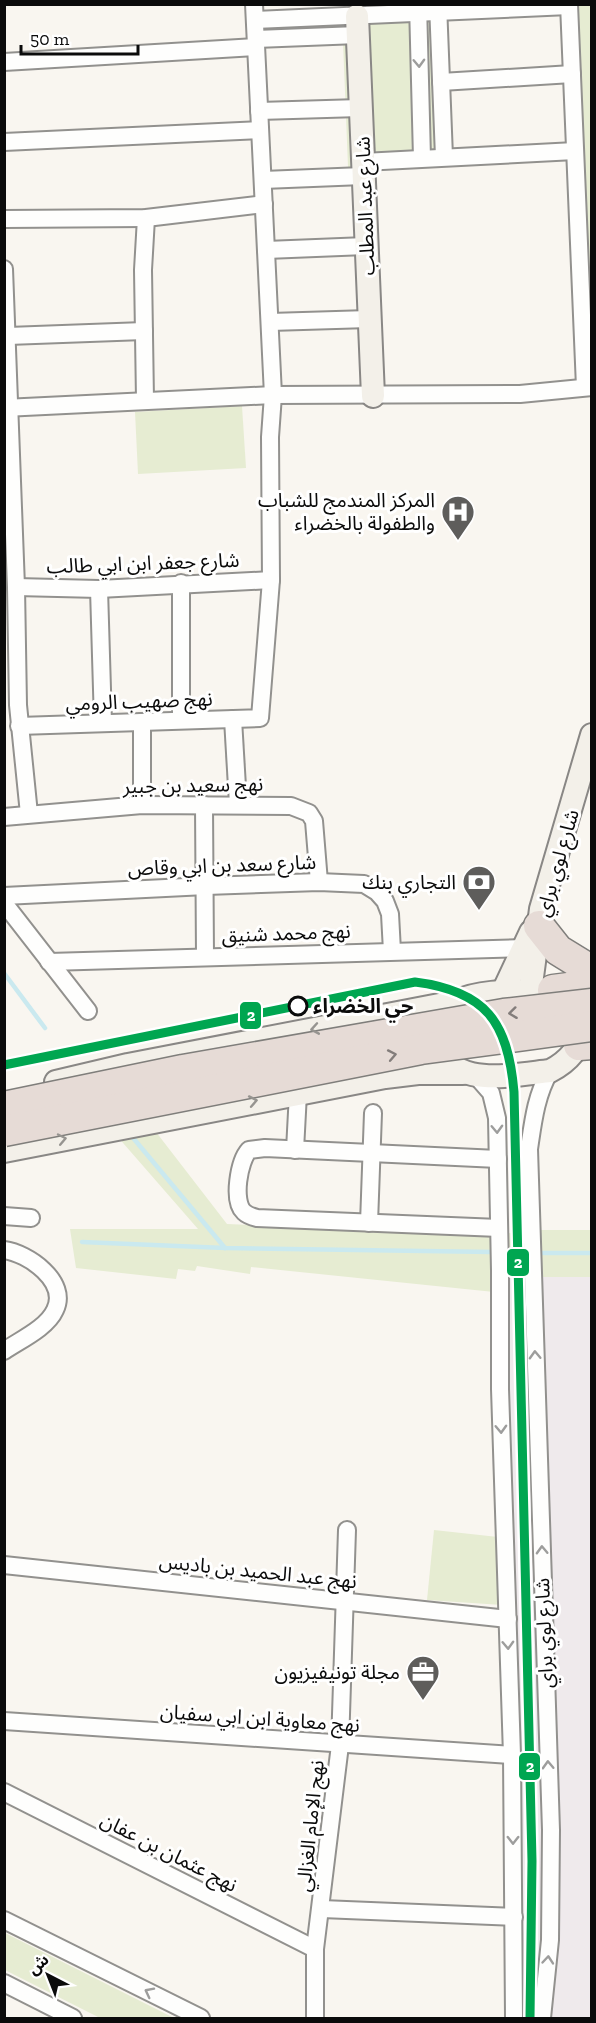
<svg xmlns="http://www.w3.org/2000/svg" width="596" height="2023" font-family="'Zilla Slab','Noto Sans Arabic',serif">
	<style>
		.industrial { fill: #efeaec }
		.green { fill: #e6ecd2 }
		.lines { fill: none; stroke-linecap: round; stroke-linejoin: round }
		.stream { stroke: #cae9ef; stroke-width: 4.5 }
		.street-casing { stroke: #92918e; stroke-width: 20 }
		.secondary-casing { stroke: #898785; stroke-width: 26 }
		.highway-casing { stroke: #7f7e7b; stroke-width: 33 }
		.street { stroke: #fefefd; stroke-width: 16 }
		.secondary { stroke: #f3f0e9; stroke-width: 22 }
		.highway { stroke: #e6dbd6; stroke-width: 30 }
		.tram { stroke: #d4c6c8; stroke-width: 1.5 }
		.highway-bridge-casing { stroke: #7f7e7b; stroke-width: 33; stroke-linecap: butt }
		.highway-bridge { stroke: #e6dbd6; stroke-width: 30 }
		.rail-1-casing { stroke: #fff; stroke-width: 14 }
		.rail-1 { stroke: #00a651; stroke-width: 9 }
		.oneway { stroke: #9d9d9c }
		.oneway2 { stroke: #837d7b }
		.oneway3 { stroke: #969490 }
		.stop-dot { fill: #fff; stroke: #0b0b0b; stroke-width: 3 }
		.labels { text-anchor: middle; stroke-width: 6; stroke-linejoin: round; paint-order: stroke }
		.street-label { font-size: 20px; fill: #0b0b0b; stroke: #fff }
		.poi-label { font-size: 20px; fill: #0b0b0b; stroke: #fff; text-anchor: end }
		.stop-label { font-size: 20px; font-weight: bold; fill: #0b0b0b; stroke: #fff; text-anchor: start }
		.line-badge { stroke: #fff; stroke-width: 2 }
		.badge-label { font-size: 16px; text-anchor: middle; font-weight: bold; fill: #fff }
	</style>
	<rect width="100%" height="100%" fill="#f9f6f0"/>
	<polygon class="industrial" points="494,1277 591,1277 591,2018 504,2018 506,1907 502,1605 492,1457"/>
	<g class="green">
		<polygon points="443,5 450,162 348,167 343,42 267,46 266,13"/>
		<polygon points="564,5 591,5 591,379"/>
		<polygon points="242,406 246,468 138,474 135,412"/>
		<polygon points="146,1119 227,1224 491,1235 541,1230 591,1230 591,1277 494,1277 494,1292 251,1267 250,1274 197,1266 195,1271 178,1269 176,1279 76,1268 70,1229 198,1229 110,1128"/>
		<polygon points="434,1530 498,1537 502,1605 427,1600"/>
		<polygon points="5,1933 174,2018 100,2018 5,1970"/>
	</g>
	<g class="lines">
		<g class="stream">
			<polyline points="4,973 45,1028"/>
			<polyline points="129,1133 225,1248"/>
			<polyline points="82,1242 225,1248 492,1252"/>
			<polyline points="542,1253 592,1253"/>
		</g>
		<defs>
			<g id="street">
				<polyline points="418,4 422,158"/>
				<polyline points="438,4 444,157"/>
				<polyline points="569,4 585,387"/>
				<polyline points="255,20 569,6"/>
				<polyline points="256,39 358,35"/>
				<polyline points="4,62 256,47"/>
				<polyline points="441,82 572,74"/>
				<polyline points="259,111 360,108"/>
				<polyline points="4,142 260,130"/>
				<polyline points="363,162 575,151"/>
				<polyline points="263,180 363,176"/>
				<polyline points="4,219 146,218 264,204"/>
				<polyline points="266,250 366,246"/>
				<polyline points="4,269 16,587 18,705 29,814"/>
				<polyline points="270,322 369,319"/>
				<polyline points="8,336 144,331"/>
				<polyline points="145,400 143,270 146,218"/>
				<polyline points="4,408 273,395 520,394 592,387"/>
				<polyline points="16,587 99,589 271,580"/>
				<polyline points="99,589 103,723"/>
				<polyline points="233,719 238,804"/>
				<polyline points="181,720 181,583"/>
				<polyline points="19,726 260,718 271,580 270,437 273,395 254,4"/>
				<polyline points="142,805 142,722"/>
				<polyline points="204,805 205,957"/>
				<polyline points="4,817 142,805 291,806 309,813 314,821 319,882"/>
				<polyline points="4,896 206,886 319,882 364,884 377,892 385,901 390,914 392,951"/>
				<polyline points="4,903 88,1011"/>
				<polyline points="49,962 523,948"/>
				<polyline points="477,1077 491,1093 497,1118 500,1271 500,1389 512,1755 514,2018"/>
				<polyline points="295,1150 298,1093"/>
				<path d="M498,1159l-233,-11 -16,2c-10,11 -17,51 -5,62 3,3 9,5 13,6l242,10"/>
				<polyline points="4,1216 31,1218"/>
				<polyline points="369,1223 373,1113"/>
				<path d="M4,1250c24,3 65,32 51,60 -8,18 -35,30 -51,41"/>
				<polyline points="4,1565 508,1619"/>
				<polyline points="4,1721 512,1755"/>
				<polyline points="4,1792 315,1949"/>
				<polyline points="322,1909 514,1917"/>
				<polyline points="4,1920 201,2018"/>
				<polyline points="4,1983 73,2018"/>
				<polyline points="315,2018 315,1949 340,1745 347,1530"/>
				<path d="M542,2018l8,-78 1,-110 -22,-681c4,-27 7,-54 21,-78"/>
			</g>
			<g id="secondary">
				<polyline points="357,16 373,396"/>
				<path d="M553,990c42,22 36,61 -3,81 -38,4 -113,21 -110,-40 1,-11 7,-25 18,-30 26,-12 67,-9 95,-11z"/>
				<polyline points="503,992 531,932"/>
				<polyline points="530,992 541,909 592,735"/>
				<polyline points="56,1082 128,1065 455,1002"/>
				<polyline points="4,1151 385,1077 418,1073 463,1073"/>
			</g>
			<g id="highway">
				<polyline points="539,926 558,950 592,971"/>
				<polyline points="553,990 592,985"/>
				<polyline points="579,1045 592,1044"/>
			</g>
		</defs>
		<use href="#street" class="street-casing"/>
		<use href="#secondary" class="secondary-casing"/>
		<use href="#highway" class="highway-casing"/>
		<use href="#street" class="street"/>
		<use href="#secondary" class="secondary"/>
		<use href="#highway" class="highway"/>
		<polyline class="tram" points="4,1066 10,1064"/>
		<defs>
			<g id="highway-bridge">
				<polyline points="4,1107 183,1070 504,1014 592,1004"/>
				<polyline points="4,1131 421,1049 592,1026"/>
			</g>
		</defs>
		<use href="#highway-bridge" class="highway-bridge-casing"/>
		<use href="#highway-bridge" class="highway-bridge"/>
		<defs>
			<path id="rail-1" d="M4,1065l411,-83c71,9 93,40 99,110l18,769 -2,157"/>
		</defs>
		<use href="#rail-1" class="rail-1-casing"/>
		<use href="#rail-1" class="rail-1"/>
	</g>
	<defs><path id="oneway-chevron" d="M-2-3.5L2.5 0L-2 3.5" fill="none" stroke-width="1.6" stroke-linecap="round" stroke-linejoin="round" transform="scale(1.5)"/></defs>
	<g class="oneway">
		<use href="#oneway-chevron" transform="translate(419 63) rotate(88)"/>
		<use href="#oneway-chevron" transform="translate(497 1129) rotate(88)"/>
		<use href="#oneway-chevron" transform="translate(535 1355) rotate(-92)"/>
		<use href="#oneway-chevron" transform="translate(501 1429) rotate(88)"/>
		<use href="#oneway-chevron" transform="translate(542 1550) rotate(-92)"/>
		<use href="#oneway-chevron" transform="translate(508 1645) rotate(88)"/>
		<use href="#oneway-chevron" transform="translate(548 1765) rotate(-92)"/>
		<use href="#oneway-chevron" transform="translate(513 1840) rotate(90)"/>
		<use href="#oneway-chevron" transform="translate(548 1960) rotate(-85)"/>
		<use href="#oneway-chevron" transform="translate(149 1992) rotate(-153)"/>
	</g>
	<g class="oneway2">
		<use href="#oneway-chevron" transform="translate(513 1013) rotate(173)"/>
		<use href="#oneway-chevron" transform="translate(392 1055) rotate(-11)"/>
	</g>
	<g class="oneway3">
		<use href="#oneway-chevron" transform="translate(315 1029) rotate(170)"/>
		<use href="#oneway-chevron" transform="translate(253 1101) rotate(-11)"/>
		<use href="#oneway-chevron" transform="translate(62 1139) rotate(-12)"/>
	</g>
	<defs>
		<symbol id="hospital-pin" viewBox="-11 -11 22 30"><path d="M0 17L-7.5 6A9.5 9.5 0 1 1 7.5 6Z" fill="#5e5d5b" stroke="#fff"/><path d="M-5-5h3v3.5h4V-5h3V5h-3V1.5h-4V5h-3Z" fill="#fff"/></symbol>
		<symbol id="bank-pin" viewBox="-11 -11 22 30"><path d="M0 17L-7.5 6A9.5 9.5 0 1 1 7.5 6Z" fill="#5e5d5b" stroke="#fff"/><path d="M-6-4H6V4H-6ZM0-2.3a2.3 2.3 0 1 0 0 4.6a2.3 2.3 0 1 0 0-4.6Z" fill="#fff"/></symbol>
		<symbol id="office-pin" viewBox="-11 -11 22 30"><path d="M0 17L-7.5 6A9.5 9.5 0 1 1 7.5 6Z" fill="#5e5d5b" stroke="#fff"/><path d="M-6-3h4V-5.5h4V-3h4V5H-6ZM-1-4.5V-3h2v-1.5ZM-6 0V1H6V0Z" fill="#fff"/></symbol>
	</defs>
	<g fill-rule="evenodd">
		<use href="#hospital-pin" x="439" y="493" width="38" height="52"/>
		<use href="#bank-pin" x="460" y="863" width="38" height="52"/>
		<use href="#office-pin" x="404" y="1653" width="38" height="52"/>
	</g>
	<circle class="stop-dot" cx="298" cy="1006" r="9"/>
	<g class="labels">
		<g class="street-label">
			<text transform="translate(365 206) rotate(-92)" y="7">شارع عبد المطلب</text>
			<text transform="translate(143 563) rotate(-2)" y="7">شارع جعفر ابن ابي طالب</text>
			<text transform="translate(139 701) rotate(-2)" y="7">نهج صهيب الرومي</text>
			<text transform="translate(193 785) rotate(-1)" y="7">نهج سعيد بن جبير</text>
			<text transform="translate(557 863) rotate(-74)" y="7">شارع لوي براي</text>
			<text transform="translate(222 865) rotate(-2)" y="7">شارع سعد بن ابي وقاص</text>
			<text transform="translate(286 933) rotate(-2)" y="7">نهج محمد شنيق</text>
			<text transform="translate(258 1571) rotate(6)" y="7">نهج عبد الحميد بن باديس</text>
			<text transform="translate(544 1633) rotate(-92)" y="7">شارع لوي براي</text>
			<text transform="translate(260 1718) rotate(4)" y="7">نهج معاوية ابن ابي سفيان</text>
			<text transform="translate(310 1826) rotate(-84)" y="7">نهج الإمام الغزالي</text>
			<text transform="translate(169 1852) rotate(27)" y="7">نهج عثمان بن عفان</text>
		</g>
		<g class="poi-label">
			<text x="435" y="507">المركز المندمج للشباب<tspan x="435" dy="23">والطفولة بالخضراء</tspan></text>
			<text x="456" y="889">التجاري بنك</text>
			<text x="400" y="1679">مجلة تونيفيزيون</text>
		</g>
		<g class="stop-label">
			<text x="313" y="1013">حي الخضراء</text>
		</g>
	</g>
	<g class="line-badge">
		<rect x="239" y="1001" width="23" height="29" rx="6" fill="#00a651"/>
		<rect x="506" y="1248" width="24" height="29" rx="6" fill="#00a651"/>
		<rect x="518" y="1752" width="23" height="29" rx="6" fill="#00a651"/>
	</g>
	<g class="badge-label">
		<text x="251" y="1021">2</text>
		<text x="518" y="1268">2</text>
		<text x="530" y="1772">2</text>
	</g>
	<rect width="596" height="2023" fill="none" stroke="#0b0b0b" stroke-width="12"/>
	<g transform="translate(48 1975) rotate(318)" stroke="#ffffff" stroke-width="4.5" paint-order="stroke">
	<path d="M0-4.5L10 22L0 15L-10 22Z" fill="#0b0b0b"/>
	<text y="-9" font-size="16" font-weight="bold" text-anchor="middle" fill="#0b0b0b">ش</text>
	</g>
	<path d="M21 45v9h117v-9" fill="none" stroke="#0b0b0b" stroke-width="3"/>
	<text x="30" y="45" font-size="18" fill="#0b0b0b" stroke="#ffffff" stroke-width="4.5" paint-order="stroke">50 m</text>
</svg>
